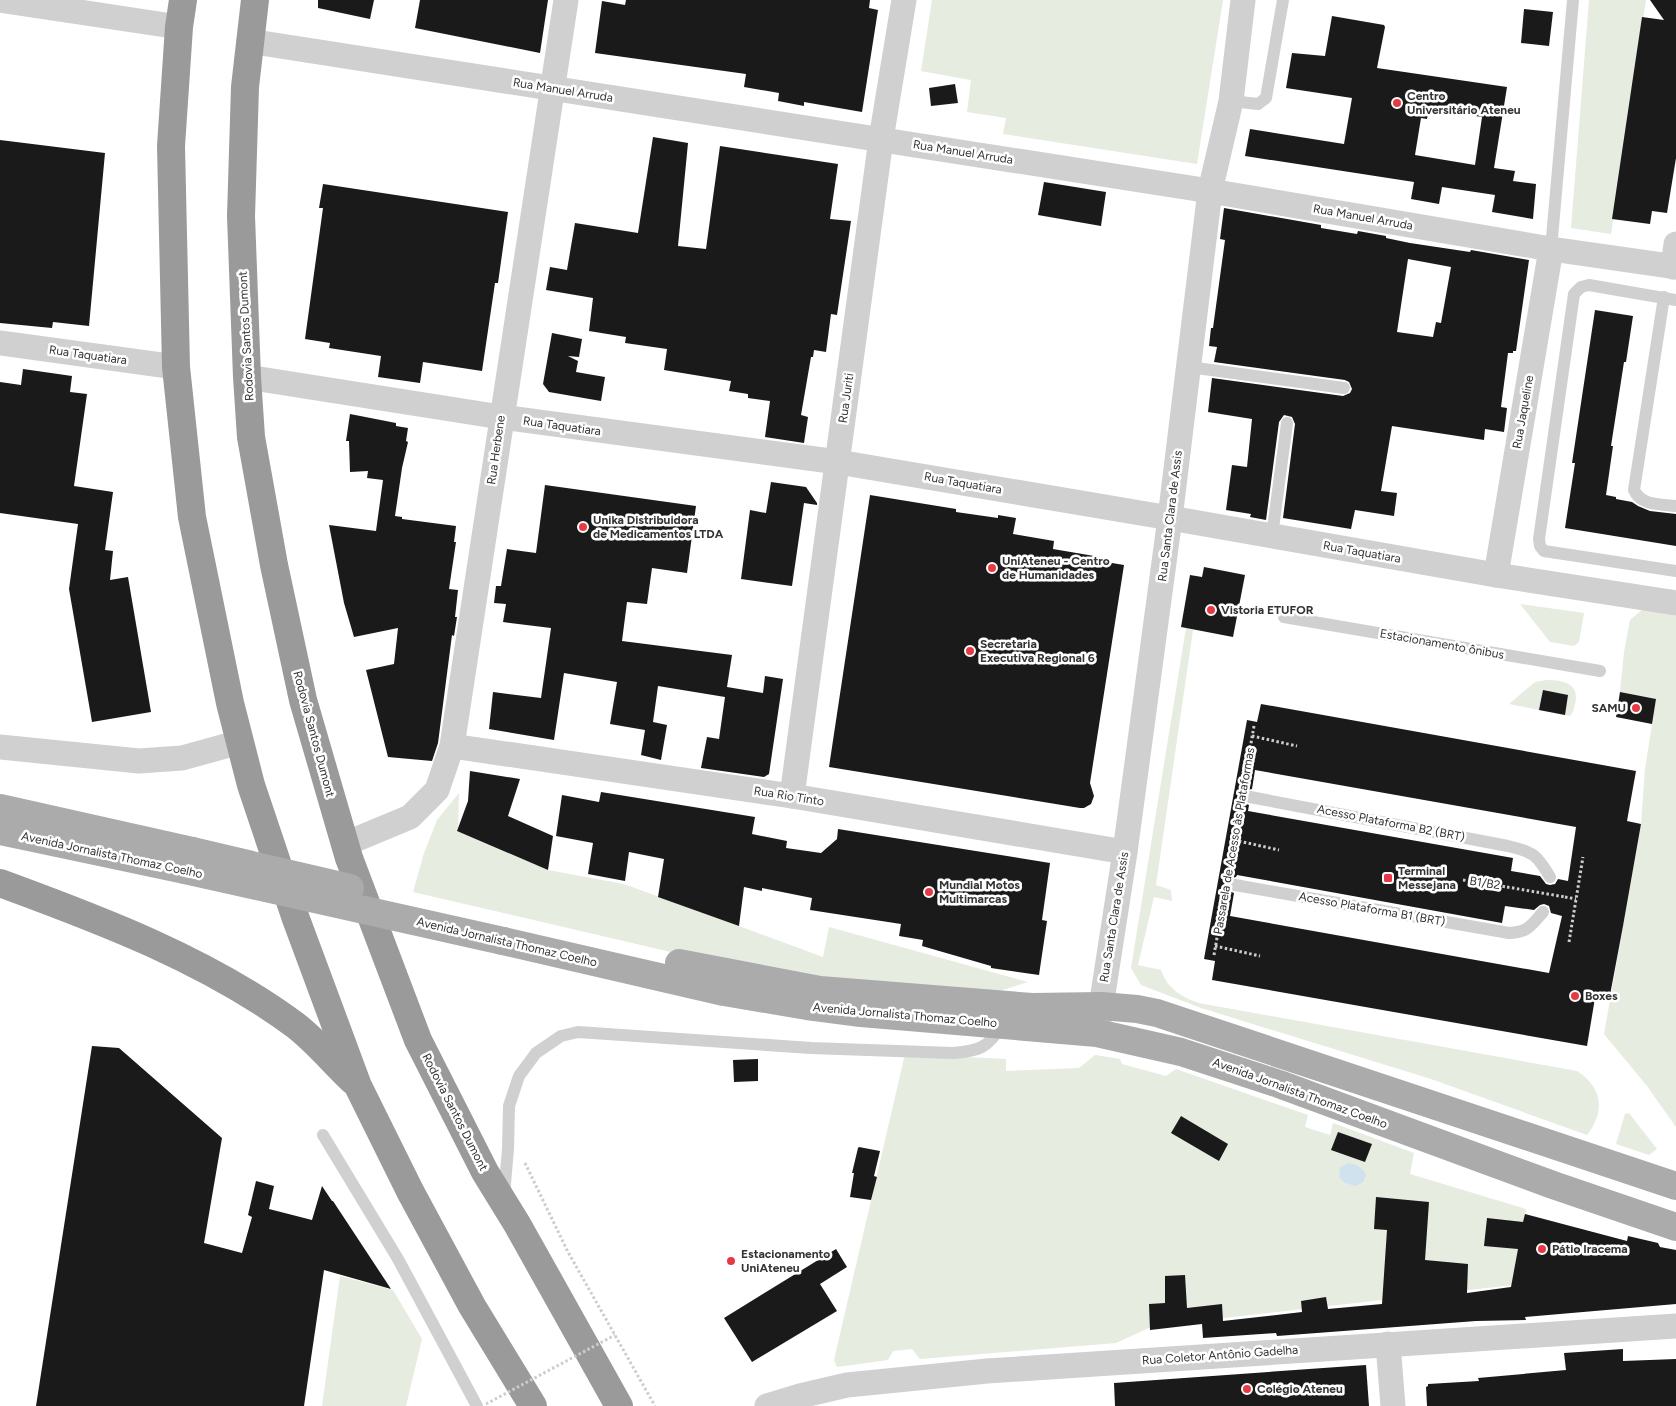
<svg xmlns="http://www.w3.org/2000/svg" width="1676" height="1406" font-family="Figtree,sans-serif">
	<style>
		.green { fill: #e6ecdf }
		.water { fill: #cfe2ee }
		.building { fill: #1a1a1a; fill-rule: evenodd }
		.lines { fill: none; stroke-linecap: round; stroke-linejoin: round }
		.path { stroke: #cdcdcd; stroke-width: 3; stroke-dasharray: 2.5 2.5; stroke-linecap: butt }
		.lane { stroke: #d0d0d0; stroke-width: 12 }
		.street { stroke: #d0d0d0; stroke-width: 25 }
		.primary { stroke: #ababab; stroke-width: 28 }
		.highway { stroke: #9a9a9a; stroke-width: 28 }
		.path-bridge { stroke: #cdcdcd; stroke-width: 3; stroke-dasharray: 2.5 2.5; stroke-linecap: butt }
		.primary-bridge { stroke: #ababab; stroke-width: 28 }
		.poi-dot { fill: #e63946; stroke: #fff; stroke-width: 2 }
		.labels { text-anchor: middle; stroke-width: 5; stroke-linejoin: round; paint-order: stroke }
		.street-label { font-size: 12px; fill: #333; stroke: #fff }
		.poi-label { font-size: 12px; font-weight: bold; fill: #333; stroke: #fff; text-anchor: start }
	</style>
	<rect width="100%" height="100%" fill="#fff"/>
	<g class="green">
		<polygon points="932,0 1223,0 1197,164 1003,134 1006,118 967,112 971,80 921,71"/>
		<polygon points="1589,0 1646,0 1611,234 1571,228"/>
		<polygon points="1520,604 1584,613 1579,642 1574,646 1550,642"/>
		<polygon points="1643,609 1676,615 1676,1127 1647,1086 1604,1034 1641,824 1645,769 1656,699 1620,692 1624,652 1630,620"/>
		<path d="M1186,628l7,2 -37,255 15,5 1,11 -18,-4 -16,68 23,5c6,18 20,27 38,33l378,68c25,16 29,40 10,64l-156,-56 -230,-71 -60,-23 -10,-17z"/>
		<path d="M1547,680c17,0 33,4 28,24 -1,5 -2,8 -5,12l-61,-12 26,-22z"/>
		<polygon points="459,793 458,831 548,870 624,884 823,957 829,927 1028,982 993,993 819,978 675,953 413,892 424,853 437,820"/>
		<polygon points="905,1054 1006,1059 1006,1071 1079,1068 1095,1055 1120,1059 1122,1064 1166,1076 1176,1069 1308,1115 1305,1127 1330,1135 1333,1123 1414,1153 1410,1174 1526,1209 1513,1285 1153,1326 1116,1343 920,1359 912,1349 893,1351 888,1360 837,1367 834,1360"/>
		<polygon points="1629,1113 1657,1149 1649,1155 1616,1144 1625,1114"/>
		<polygon points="340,1276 393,1290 422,1339 406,1406 322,1406"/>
	</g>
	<path class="water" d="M1349,1163c7,2 14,4 17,12l-3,7 -7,4 -11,-3 -6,-6 1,-10z"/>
	<g class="building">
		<polygon points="318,0 374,0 370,19 318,8"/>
		<polygon points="420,0 548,0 540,53 415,28"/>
		<polygon points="626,0 870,0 869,8 878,10 862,112 804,102 804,106 778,101 779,93 744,87 746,74 595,53 602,1 625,5"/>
		<polygon points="1650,0 1676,0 1676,158 1667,213 1652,211 1650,224 1612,219 1642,17 1664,20"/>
		<polygon points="1524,9 1553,12 1549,46 1521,43"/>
		<path d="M1332,16l52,9 1,2 -8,41 130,19 -13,81 21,3 -2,10 23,3 -3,35 -41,-7 3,-17 -53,-8 -3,17 -28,-5 3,-17 -169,-26 5,-27 94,15 8,-46 -66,-10 6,-35 33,3zM1429,109l53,8 -7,48 -60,-10 6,-37 6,1z"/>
		<polygon points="955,84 958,103 931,106 929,88"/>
		<polygon points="653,137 688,143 678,246 706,249 720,146 838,164 830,219 851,221 837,315 831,314 826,352 814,350 813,357 811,357 801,415 808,417 804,443 765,437 770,401 748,398 748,394 729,391 731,381 664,370 667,349 625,343 626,337 589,331 593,298 546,290 550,267 567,270 575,223 638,233"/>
		<polygon points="0,140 105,153 89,326 53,322 52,328 0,323"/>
		<polygon points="1044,182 1106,192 1101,226 1038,215"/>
		<polygon points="323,184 508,212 498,283 495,283 482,371 423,362 420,383 378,377 381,356 329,348 330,343 305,339 323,208 319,208"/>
		<path d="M1224,208l97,17v3l36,6 1,-3 28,5v2l24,5 60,9 1,-2 58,10 -13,91h-3v2h-5l-7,54 6,1 -3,24 -19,-3 -1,11 -92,-14 -11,65 16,2 -3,23 -39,-6 -4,19 -68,-11 12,-94 -3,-7 -8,-2 -5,7 -13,98 -16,-3 1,-3 -25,-4 6,-45 15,2 5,-48 -44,-7 4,-34 131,18 7,-3 2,-4 -3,-7 -4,-2 -131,-18 3,-15 -8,-1 2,-18h2l12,-88 -5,-1zM1408,259l43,8 -10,56 -5,-1 -3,15 -36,-5z"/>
		<polygon points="1595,310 1633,316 1626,362 1624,362 1611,446 1613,446 1606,495 1616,497 1616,499 1632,502 1638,506 1650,511 1676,514 1676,546 1565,528 1575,463 1572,463"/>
		<polygon points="552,333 582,339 579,357 568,356 578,361 576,372 605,377 601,401 549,392 543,384"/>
		<polygon points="23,369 72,376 70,392 87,394 74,486 113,492 105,550 113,551 110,580 128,577 151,712 92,722 69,589 78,524 0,513 0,382 21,385"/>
		<polygon points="350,414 396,423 396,426 408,428 406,441 408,442 402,468 395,516 402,517 402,519 456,526 454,542 456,542 449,589 458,590 455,617 457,617 454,636 452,635 438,743 432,761 388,757 366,670 394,664 398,628 354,637 344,603 329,525 376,531 383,480 367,478 368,471 350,472 349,441 346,441"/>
		<polygon points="771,482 806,487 817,503 817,505 804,503 792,586 741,579 750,510 766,513"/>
		<polygon points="545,485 696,506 687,573 652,568 647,604 627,602 622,641 732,655 727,687 763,693 765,676 783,679 769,774 764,777 701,768 707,737 719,739 725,697 658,686 653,722 667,725 661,760 641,755 645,730 610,724 617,682 564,673 554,740 489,729 493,692 541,698 551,628 503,622 506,604 494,603 496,586 501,586 507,549 536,553"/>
		<polygon points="870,495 956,509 956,512 998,518 998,515 1016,518 1013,534 1054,541 1053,549 1106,558 1106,562 1124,565 1090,783 1094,796 1091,804 1084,808 1080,808 829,767"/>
		<polygon points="1204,567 1245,575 1233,637 1181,627 1190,575 1202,577"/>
		<polygon points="1543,690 1568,695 1565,715 1539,710"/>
		<polygon points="1620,692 1656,699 1652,724 1616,717"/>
		<path d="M1261,704l375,67 -9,50 14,3 -18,102 -13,69 -14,-3 -9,54 -375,-66 3,-19 -11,-2 43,-239 10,2zM1255,770l321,57 -8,54 -10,-2 -3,5 -5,1 -4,-1 -6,-8 -29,-5 2,-13 -265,-47 1,-6 -5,-2 -2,-7 2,-5 8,-2zM1237,875l265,48 3,-17 29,4 6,-5 4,-1 5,2 2,7 11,3 -13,57 -319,-57 4,-23 -5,-2 -2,-7 2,-5 7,-2z"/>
		<polygon points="470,771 520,779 508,816 553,836 548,870 457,831 468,801"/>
		<polygon points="601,792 755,817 752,834 787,841 786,848 821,853 837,839 838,829 1050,863 1042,920 1047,921 1039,975 991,968 991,966 922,946 923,940 899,936 901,924 810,910 812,898 762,888 762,891 744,887 739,926 658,897 664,859 629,852 625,881 588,874 593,843 556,836 562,795 599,802"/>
		<polygon points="92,1046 119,1048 222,1138 204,1243 242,1253 252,1217 248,1215 256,1181 274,1186 269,1209 312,1220 322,1186 332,1201 333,1201 391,1289 324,1270 304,1406 36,1406"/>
		<polygon points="758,1059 758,1081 734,1082 733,1060"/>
		<polygon points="1181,1116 1228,1144 1219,1161 1171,1133"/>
		<polygon points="1338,1132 1372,1144 1365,1162 1331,1150"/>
		<polygon points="859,1147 880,1151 874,1176 877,1177 871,1200 850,1197 854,1173 852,1173 858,1148"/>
		<polygon points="1376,1197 1429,1202 1425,1260 1468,1264 1467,1293 1511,1287 1518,1249 1484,1246 1487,1218 1523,1222 1525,1214 1627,1241 1628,1236 1658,1243 1660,1247 1676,1250 1676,1304 1525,1317 1526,1320 1476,1321 1277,1336 1276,1333 1203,1338 1202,1324 1150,1330 1149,1304 1165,1303 1165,1276 1185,1275 1187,1308 1222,1304 1223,1321 1302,1312 1301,1301 1326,1297 1328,1309 1382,1304 1387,1230 1374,1229"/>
		<polygon points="836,1249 847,1267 820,1284 837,1311 752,1362 724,1318"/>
		<polygon points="1623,1349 1623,1361 1676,1359 1676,1406 1427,1406 1426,1387 1428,1386 1428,1384 1479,1381 1478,1378 1566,1370 1564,1353"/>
		<polygon points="1366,1365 1369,1406 1115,1406 1114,1383"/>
	</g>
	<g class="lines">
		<g class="path">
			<polyline points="1252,736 1297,746"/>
			<polyline points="1234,840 1279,850"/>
			<polyline points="1463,880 1507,887"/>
			<polyline points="1565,897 1576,899"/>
			<polyline points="1569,942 1583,857"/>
			<polyline points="1215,946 1260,956"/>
			<polyline points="525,1163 568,1252 655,1406"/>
		</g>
		<g class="lane">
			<polyline points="1231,101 1258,104 1266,98 1283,0"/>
			<polyline points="1551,249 1573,0"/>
			<path d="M1664,297l-30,193c7,16 27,14 42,16"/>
			<polyline points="1676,300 1589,285 1581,287 1574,294 1539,539 1540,546 1544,551 1676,571"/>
			<polyline points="1189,367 1344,388"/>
			<polyline points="1272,536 1287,423"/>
			<polyline points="1284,617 1600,671"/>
			<path d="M1250,797l258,49c26,6 29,9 42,31"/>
			<path d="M1235,885l274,48c19,-1 22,-7 34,-21"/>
			<polyline points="323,1135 398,1259 477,1406"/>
			<path d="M504,1195l4,-46 1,-43 10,-30 17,-23 25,-17 17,-4 233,16 142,5c26,-2 35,-5 49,-28"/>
		</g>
		<g class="street">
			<polyline points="0,0 179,27"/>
			<polyline points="249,41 1210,191 1551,249 1676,267"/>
			<polyline points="1673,267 1676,244"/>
			<polyline points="0,343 176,367"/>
			<polyline points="247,377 501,417 838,462 1170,518 1496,575 1676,603"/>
			<polyline points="1496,575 1551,249"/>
			<polyline points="452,746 792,796 1125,852"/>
			<polyline points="0,747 139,761 182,758 240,742"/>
			<polyline points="792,796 881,139 904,0"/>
			<polyline points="345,844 410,817 437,790 452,746 566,0"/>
			<polyline points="1098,1026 1125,852 1170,518 1210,191 1231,101 1243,0"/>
			<polyline points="1388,1344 1393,1406"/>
			<polyline points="767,1406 800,1396 847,1385 987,1371 1676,1326"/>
		</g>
		<g class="primary">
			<polyline points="0,808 192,851"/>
			<polyline points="0,831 185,870"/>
			<polyline points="503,941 724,992 807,1006 861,1013 1097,1033 1181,1052 1279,1084 1553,1185 1676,1227"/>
			<polyline points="679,963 820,990 1032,1007 1101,1006 1137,1009 1157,1013 1676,1186"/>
		</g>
		<g class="highway">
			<polyline points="183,0 179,27 171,146 176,367 192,517 230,703 251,785 296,919 358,1086 410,1191 472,1306 533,1406"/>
			<polyline points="255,0 245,87 241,216 247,377 251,437 274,565 303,700 349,858 418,1040 485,1172 517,1224 619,1406"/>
			<path d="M0,883c101,37 207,77 295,142 21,16 38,37 57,55"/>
		</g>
		<g class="path-bridge">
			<polyline points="1507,887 1565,897"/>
			<polyline points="1214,955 1254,726"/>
			<polyline points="486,1404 615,1335"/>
		</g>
		<g class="primary-bridge">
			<polyline points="192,851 350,888"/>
			<polyline points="185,870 503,941"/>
		</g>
	</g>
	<g class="poi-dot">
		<circle cx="1397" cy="103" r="5"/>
		<circle cx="583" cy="527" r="5"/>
		<circle cx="992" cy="568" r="5"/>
		<circle cx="1211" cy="610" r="5"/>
		<circle cx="970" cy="651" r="5"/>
		<circle cx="1636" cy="708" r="5"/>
		<rect x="1383" y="873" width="10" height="10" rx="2.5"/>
		<circle cx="929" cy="892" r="5"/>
		<circle cx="1575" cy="996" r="5"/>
		<circle cx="1542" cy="1249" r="5"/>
		<circle cx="731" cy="1261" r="5"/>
		<circle cx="1247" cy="1389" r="5"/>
	</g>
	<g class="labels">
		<g class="street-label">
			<text transform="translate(563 90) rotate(9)" y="4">Rua Manuel Arruda</text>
			<text transform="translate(963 152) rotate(9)" y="4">Rua Manuel Arruda</text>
			<text transform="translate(1363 217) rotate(10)" y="4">Rua Manuel Arruda</text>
			<text transform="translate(246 336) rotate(-93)" y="4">Rodovia Santos Dumont</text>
			<text transform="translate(88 355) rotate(8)" y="4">Rua Taquatiara</text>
			<text transform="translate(846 398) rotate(-82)" y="4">Rua Juriti</text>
			<text transform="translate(1523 412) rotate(-80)" y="4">Rua Jaqueline</text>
			<text transform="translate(562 426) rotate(8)" y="4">Rua Taquatiara</text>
			<text transform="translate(496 450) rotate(-82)" y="4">Rua Herbene</text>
			<text transform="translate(963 483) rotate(10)" y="4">Rua Taquatiara</text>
			<text transform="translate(1170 516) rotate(-83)" y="4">Rua Santa Clara de Assis</text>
			<text transform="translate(1362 552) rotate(10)" y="4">Rua Taquatiara</text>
			<text transform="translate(1442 644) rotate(10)" y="4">Estacionamento ônibus</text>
			<text transform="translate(314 734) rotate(75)" y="4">Rodovia Santos Dumont</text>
			<text transform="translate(789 796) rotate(9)" y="4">Rua Rio Tinto</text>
			<text transform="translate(1391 823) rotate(11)" y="4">Acesso Plataforma B2 (BRT)</text>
			<text transform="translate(1234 841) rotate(-80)" y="4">Passarela de Acesso às Plataformas</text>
			<text transform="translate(112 855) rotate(12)" y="4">Avenida Jornalista Thomaz Coelho</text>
			<text transform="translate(1485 883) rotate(9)" y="4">B1/B2</text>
			<text transform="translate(1372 909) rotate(10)" y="4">Acesso Plataforma B1 (BRT)</text>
			<text transform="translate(1114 917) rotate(-81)" y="4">Rua Santa Clara de Assis</text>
			<text transform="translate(507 942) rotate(13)" y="4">Avenida Jornalista Thomaz Coelho</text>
			<text transform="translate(905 1015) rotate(5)" y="4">Avenida Jornalista Thomaz Coelho</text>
			<text transform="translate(1300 1093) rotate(20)" y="4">Avenida Jornalista Thomaz Coelho</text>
			<text transform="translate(455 1112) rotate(63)" y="4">Rodovia Santos Dumont</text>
			<text transform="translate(1220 1355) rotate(-4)" y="4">Rua Coletor Antônio Gadelha</text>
		</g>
		<g class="poi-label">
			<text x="1407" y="100">Centro<tspan x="1407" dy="14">Universitário Ateneu</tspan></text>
			<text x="593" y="524">Unika Distribuidora<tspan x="593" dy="14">de Medicamentos LTDA</tspan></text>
			<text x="1002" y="565">UniAteneu - Centro<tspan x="1002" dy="14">de Humanidades</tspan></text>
			<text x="1221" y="614">Vistoria ETUFOR</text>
			<text x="980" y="648">Secretaria<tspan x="980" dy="14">Executiva Regional 6</tspan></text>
			<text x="1626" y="712" text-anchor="end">SAMU</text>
			<text x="1398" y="875">Terminal<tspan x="1398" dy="14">Messejana</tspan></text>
			<text x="939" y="889">Mundial Motos<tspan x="939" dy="14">Multimarcas</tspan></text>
			<text x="1585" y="1000">Boxes</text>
			<text x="1552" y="1253">Pátio Iracema</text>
			<text x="741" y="1258">Estacionamento<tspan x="741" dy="14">UniAteneu</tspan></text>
			<text x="1257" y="1393">Colégio Ateneu</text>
		</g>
	</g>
</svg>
